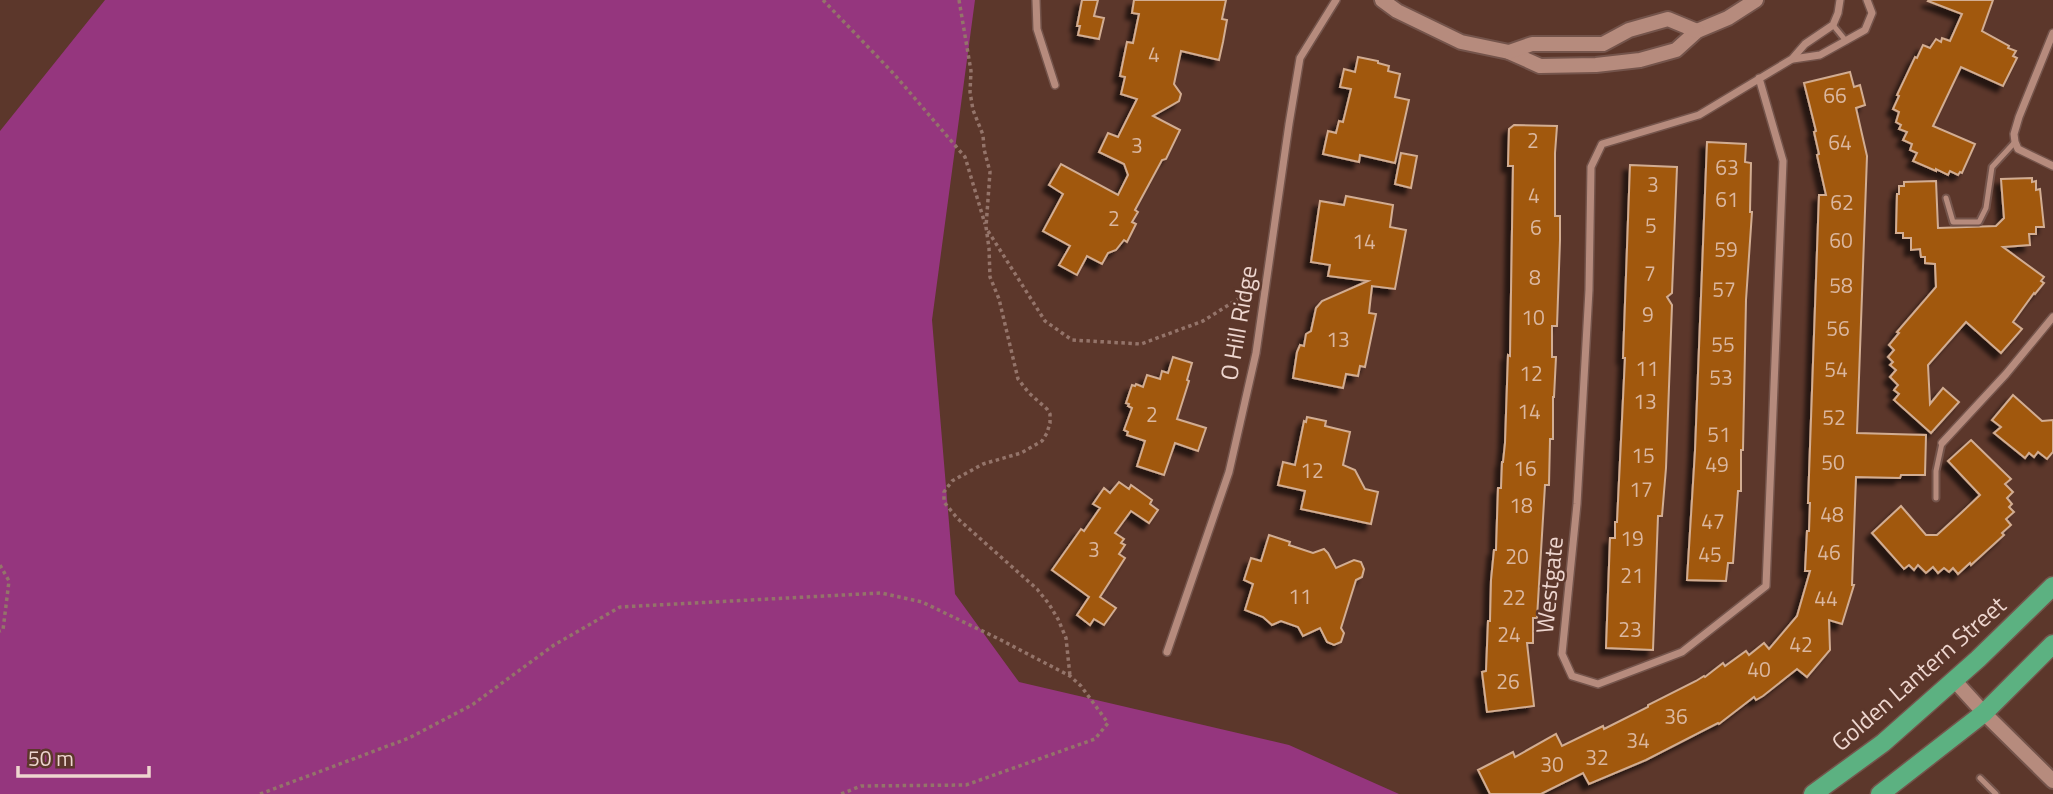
<svg xmlns="http://www.w3.org/2000/svg" width="2053" height="794" font-family="'Titillium Web',sans-serif">
	<style>
		.green { fill: #95367e }
		.building { fill: #a1590f; stroke: #d2ad92; stroke-width: 2; filter: url(#shadow) }
		.lines { fill: none; stroke-linecap: round; stroke-linejoin: round }
		.lane-casing { stroke: #74544b; stroke-width: 9 }
		.street-casing { stroke: #74544b; stroke-width: 10 }
		.secondary-casing { stroke: #74544b; stroke-width: 18 }
		.primary-casing { stroke: #74544b; stroke-width: 21 }
		.path { stroke: #94746a; stroke-width: 3.5; stroke-dasharray: 3.5 3.5; stroke-linecap: butt }
		.lane { stroke: #b68b7d; stroke-width: 5 }
		.street { stroke: #b68b7d; stroke-width: 7 }
		.secondary { stroke: #b68b7d; stroke-width: 14 }
		.primary { stroke: #5cb181; stroke-width: 18 }
		.labels { text-anchor: middle; stroke-width: 5; stroke-linejoin: round; paint-order: stroke }
		.number-label { font-size: 21px; fill: #dbb79f }
		.street-label { font-size: 24px; fill: #eed6cf; stroke: #5c372b }
	</style>
	<defs>
		<filter id="shadow"><feDropShadow dx="-6" dy="6" stdDeviation="2" flood-color="#0009"/></filter>
	</defs>
	<rect width="100%" height="100%" fill="#5c372b"/>
	<polygon class="green" points="105,0 975,0 932,320 955,594 1019,682 1289,745 1399,794 0,794 0,131"/>
	<g class="building">
		<polygon points="1082,0 1098,0 1094,16 1104,18 1099,39 1078,35 1080,26 1077,26"/>
		<polygon points="1134,0 1226,0 1222,19 1227,20 1223,42 1219,60 1181,51 1174,84 1181,94 1179,101 1153,116 1180,130 1166,159 1162,160 1135,210 1138,212 1132,222 1136,224 1127,242 1124,240 1116,250 1108,253 1102,264 1087,256 1077,275 1059,265 1070,246 1043,231 1063,194 1049,185 1061,164 1118,195 1128,175 1124,164 1099,152 1108,133 1118,137 1137,99 1121,94 1125,77 1120,76 1127,42 1133,43 1139,14 1132,13"/>
		<polygon points="1929,0 1993,0 1982,31 2009,46 2008,48 2016,51 2013,56 2017,58 2003,86 1961,67 1933,126 1975,144 1962,173 1960,172 1958,175 1950,171 1948,175 1936,169 1936,171 1913,161 1917,153 1910,150 1912,144 1903,140 1907,132 1899,129 1901,125 1896,122 1899,112 1893,109 1899,96 1897,95 1915,57 1917,58 1923,45 1930,48 1936,39 1941,42 1942,38 1950,41 1962,14 1928,1"/>
		<polygon points="1358,57 1378,61 1378,63 1389,66 1388,71 1400,74 1395,97 1409,100 1395,163 1360,155 1359,162 1323,154 1328,131 1336,133 1339,121 1343,122 1351,89 1340,87 1344,69 1355,72"/>
		<polygon points="1850,72 1854,87 1860,85 1865,105 1856,108 1867,156 1857,433 1926,435 1925,475 1901,475 1900,478 1856,477 1852,585 1854,585 1842,624 1829,620 1830,650 1807,677 1797,669 1763,696 1756,700 1754,697 1719,724 1718,723 1646,760 1589,784 1583,773 1541,794 1490,794 1478,770 1513,752 1515,757 1556,734 1562,746 1603,726 1604,729 1648,707 1648,705 1696,681 1704,676 1705,677 1723,663 1725,666 1746,651 1749,655 1764,643 1769,649 1797,616 1810,571 1805,571 1807,531 1809,531 1810,503 1808,503 1819,195 1826,195 1817,155 1819,154 1814,132 1816,131 1804,83"/>
		<polygon points="1514,125 1557,126 1555,153 1555,216 1560,216 1560,240 1557,326 1552,326 1552,357 1556,357 1554,397 1553,397 1553,439 1550,439 1549,485 1545,485 1537,618 1533,618 1533,643 1527,643 1534,706 1487,712 1482,672 1486,671 1488,621 1490,621 1491,580 1494,550 1496,550 1498,488 1501,488 1502,462 1503,462 1505,443 1508,355 1510,356 1513,166 1508,166 1509,129"/>
		<polygon points="1707,142 1746,144 1745,162 1751,163 1750,212 1752,212 1746,300 1743,450 1741,450 1741,491 1738,491 1733,563 1728,563 1726,581 1687,580 1695,451"/>
		<polygon points="1401,153 1417,156 1411,188 1395,184"/>
		<polygon points="1630,165 1677,167 1672,293 1667,297 1672,305 1666,468 1662,516 1658,516 1653,650 1606,648 1610,538 1615,538 1615,522 1617,522 1625,358 1623,358"/>
		<polygon points="2032,178 2032,182 2036,181 2036,190 2040,189 2044,227 2036,227 2036,234 2029,234 2030,245 2003,247 2044,277 2041,281 2044,283 2035,294 2034,293 2013,322 2022,329 2001,353 1966,322 1928,365 1930,404 1943,388 1959,402 1931,433 1894,400 1899,394 1894,390 1898,385 1890,377 1896,370 1890,365 1893,362 1888,357 1894,350 1889,345 1899,333 1897,332 1936,287 1935,264 1925,263 1925,257 1921,257 1920,249 1911,250 1911,238 1903,238 1903,233 1896,233 1897,194 1899,194 1899,186 1904,186 1904,182 1936,181 1938,228 1996,226 2004,218 2001,179"/>
		<polygon points="1346,196 1393,205 1390,227 1406,230 1395,289 1372,286 1369,313 1376,314 1365,367 1360,366 1358,376 1346,374 1343,388 1293,378 1297,352 1300,345 1304,346 1306,334 1311,331 1316,308 1322,301 1368,281 1328,276 1330,265 1311,262 1320,201 1344,205"/>
		<polygon points="1173,357 1192,363 1187,380 1189,381 1177,419 1206,428 1198,451 1175,443 1164,475 1137,466 1145,441 1127,435 1128,432 1124,430 1132,408 1128,406 1129,404 1126,403 1132,385 1135,386 1136,384 1143,387 1147,375 1160,379 1162,371 1168,373"/>
		<polygon points="2013,395 2042,421 2053,420 2053,452 2047,459 2038,452 2034,457 2029,453 2025,458 1994,433 2001,427 1992,420"/>
		<polygon points="1307,417 1326,421 1325,426 1350,432 1343,465 1355,470 1365,489 1378,492 1371,524 1301,509 1305,491 1278,485 1283,462 1295,465 1304,421 1306,422"/>
		<polygon points="1971,440 2011,479 2005,484 2013,492 2007,498 2012,504 2009,507 2014,512 2006,519 2011,525 2002,533 2004,535 1971,565 1970,563 1958,574 1953,568 1949,572 1944,568 1938,573 1933,567 1926,573 1918,565 1914,570 1909,565 1904,569 1872,533 1901,506 1926,535 1937,535 1961,513 1980,495 1948,461"/>
		<polygon points="1119,482 1129,489 1131,485 1152,500 1150,504 1158,510 1149,523 1131,511 1115,533 1124,539 1121,543 1125,545 1119,554 1125,558 1100,597 1116,608 1104,625 1094,619 1090,625 1077,615 1089,597 1052,570 1081,529 1084,531 1100,508 1093,504 1104,488 1110,493"/>
		<polygon points="1269,535 1290,542 1289,545 1313,553 1324,549 1328,553 1336,568 1354,560 1361,562 1364,569 1362,577 1356,580 1341,628 1344,633 1341,642 1334,645 1327,642 1320,628 1303,636 1298,627 1281,621 1272,625 1263,617 1245,610 1253,584 1244,580 1251,558 1261,561"/>
	</g>
	<g class="lines">
		<defs>
			<g id="lane">
				<polyline points="1833,25 1846,41"/>
				<polyline points="1946,198 1953,222 1979,222 1986,208 1992,167 2015,142"/>
				<polyline points="1936,498 1936,471 1942,443"/>
				<polyline points="1980,778 1996,794"/>
			</g>
			<g id="street">
				<polyline points="1036,0 1037,29 1055,85"/>
				<polyline points="2053,33 2019,117 2014,134 2015,142 2018,149 2053,166"/>
				<polyline points="1793,59 1820,55 1865,30 1872,13 1867,0"/>
				<polyline points="1759,78 1783,161 1766,586 1682,652 1598,684 1572,676 1562,654 1577,504 1589,290 1591,167 1602,144 1699,115 1792,59 1805,44 1833,25 1838,13 1840,0"/>
				<polyline points="1942,443 2006,374 2053,317"/>
				<polyline points="1167,652 1229,472 1256,353 1289,124 1300,58 1336,0"/>
			</g>
			<g id="secondary">
				<polyline points="1382,0 1397,11 1461,42 1509,52 1540,66 1596,65 1640,60 1676,50 1697,31 1728,18 1756,0"/>
				<polyline points="1509,52 1532,44 1603,44 1629,30 1668,19 1697,31"/>
				<polyline points="1954,680 1984,713 2053,781"/>
			</g>
			<g id="primary">
				<polyline points="1813,794 1883,743 1978,659 2053,586"/>
				<polyline points="1880,794 1984,713 2053,644"/>
			</g>
		</defs>
		<use href="#lane" class="lane-casing"/>
		<use href="#street" class="street-casing"/>
		<use href="#secondary" class="secondary-casing"/>
		<use href="#primary" class="primary-casing"/>
		<g class="path">
			<polyline points="823,0 894,74 965,157 985,224"/>
			<polyline points="959,0 971,71 970,92 973,110 983,135 984,149 990,172 986,227 989,248 990,277 999,299 1018,379 1029,393 1047,409 1050,414 1050,423 1047,433 1042,441 1021,453 983,464 952,481 944,492 944,502 957,518 1037,589 1049,604 1058,619 1066,638 1070,676"/>
			<polyline points="988,231 1045,321 1072,340 1141,344 1203,321 1254,289"/>
			<polyline points="0,565 9,581 3,630 0,631"/>
			<polyline points="260,794 409,738 472,705 554,645 620,607 881,593 922,602 999,639 1070,676 1081,686 1108,723 1095,739 966,785 861,786 841,794"/>
		</g>
		<use href="#lane" class="lane"/>
		<use href="#street" class="street"/>
		<use href="#secondary" class="secondary"/>
		<use href="#primary" class="primary"/>
	</g>
	<g class="labels">
		<g class="number-label">
			<text x="1154" y="62">4</text>
			<text x="1835" y="103">66</text>
			<text x="1533" y="148">2</text>
			<text x="1840" y="150">64</text>
			<text x="1137" y="153">3</text>
			<text x="1727" y="175">63</text>
			<text x="1653" y="192">3</text>
			<text x="1534" y="203">4</text>
			<text x="1727" y="207">61</text>
			<text x="1842" y="210">62</text>
			<text x="1114" y="226">2</text>
			<text x="1651" y="233">5</text>
			<text x="1536" y="235">6</text>
			<text x="1841" y="248">60</text>
			<text x="1364" y="249">14</text>
			<text x="1726" y="257">59</text>
			<text x="1650" y="281">7</text>
			<text x="1535" y="285">8</text>
			<text x="1841" y="293">58</text>
			<text x="1724" y="297">57</text>
			<text x="1648" y="322">9</text>
			<text x="1533" y="325">10</text>
			<text x="1838" y="336">56</text>
			<text x="1338" y="347">13</text>
			<text x="1723" y="352">55</text>
			<text x="1647" y="376">11</text>
			<text x="1836" y="377">54</text>
			<text x="1531" y="381">12</text>
			<text x="1721" y="385">53</text>
			<text x="1645" y="409">13</text>
			<text x="1529" y="419">14</text>
			<text x="1152" y="422">2</text>
			<text x="1834" y="425">52</text>
			<text x="1719" y="442">51</text>
			<text x="1643" y="463">15</text>
			<text x="1833" y="470">50</text>
			<text x="1717" y="472">49</text>
			<text x="1525" y="476">16</text>
			<text x="1312" y="478">12</text>
			<text x="1641" y="497">17</text>
			<text x="1521" y="513">18</text>
			<text x="1832" y="522">48</text>
			<text x="1713" y="529">47</text>
			<text x="1632" y="546">19</text>
			<text x="1094" y="557">3</text>
			<text x="1829" y="560">46</text>
			<text x="1710" y="562">45</text>
			<text x="1517" y="564">20</text>
			<text x="1632" y="583">21</text>
			<text x="1300" y="604">11</text>
			<text x="1514" y="605">22</text>
			<text x="1826" y="606">44</text>
			<text x="1630" y="637">23</text>
			<text x="1509" y="642">24</text>
			<text x="1801" y="652">42</text>
			<text x="1759" y="677">40</text>
			<text x="1508" y="689">26</text>
			<text x="1676" y="724">36</text>
			<text x="1638" y="748">34</text>
			<text x="1597" y="765">32</text>
			<text x="1552" y="772">30</text>
		</g>
		<g class="street-label">
			<text transform="translate(1239 323) rotate(-80)" y="8">O Hill Ridge</text>
			<text transform="translate(1550 585) rotate(-84)" y="8">Westgate</text>
			<text transform="translate(1919 674) rotate(-41)" y="8">Golden Lantern Street</text>
		</g>
	</g>
	<path d="M18 766v10h131v-10" fill="none" stroke="#eed6cf" stroke-width="3.5"/>
	<text x="28" y="766" font-size="21" fill="#eed6cf" stroke="#5c372b" stroke-width="5" paint-order="stroke">50 m</text>
</svg>
